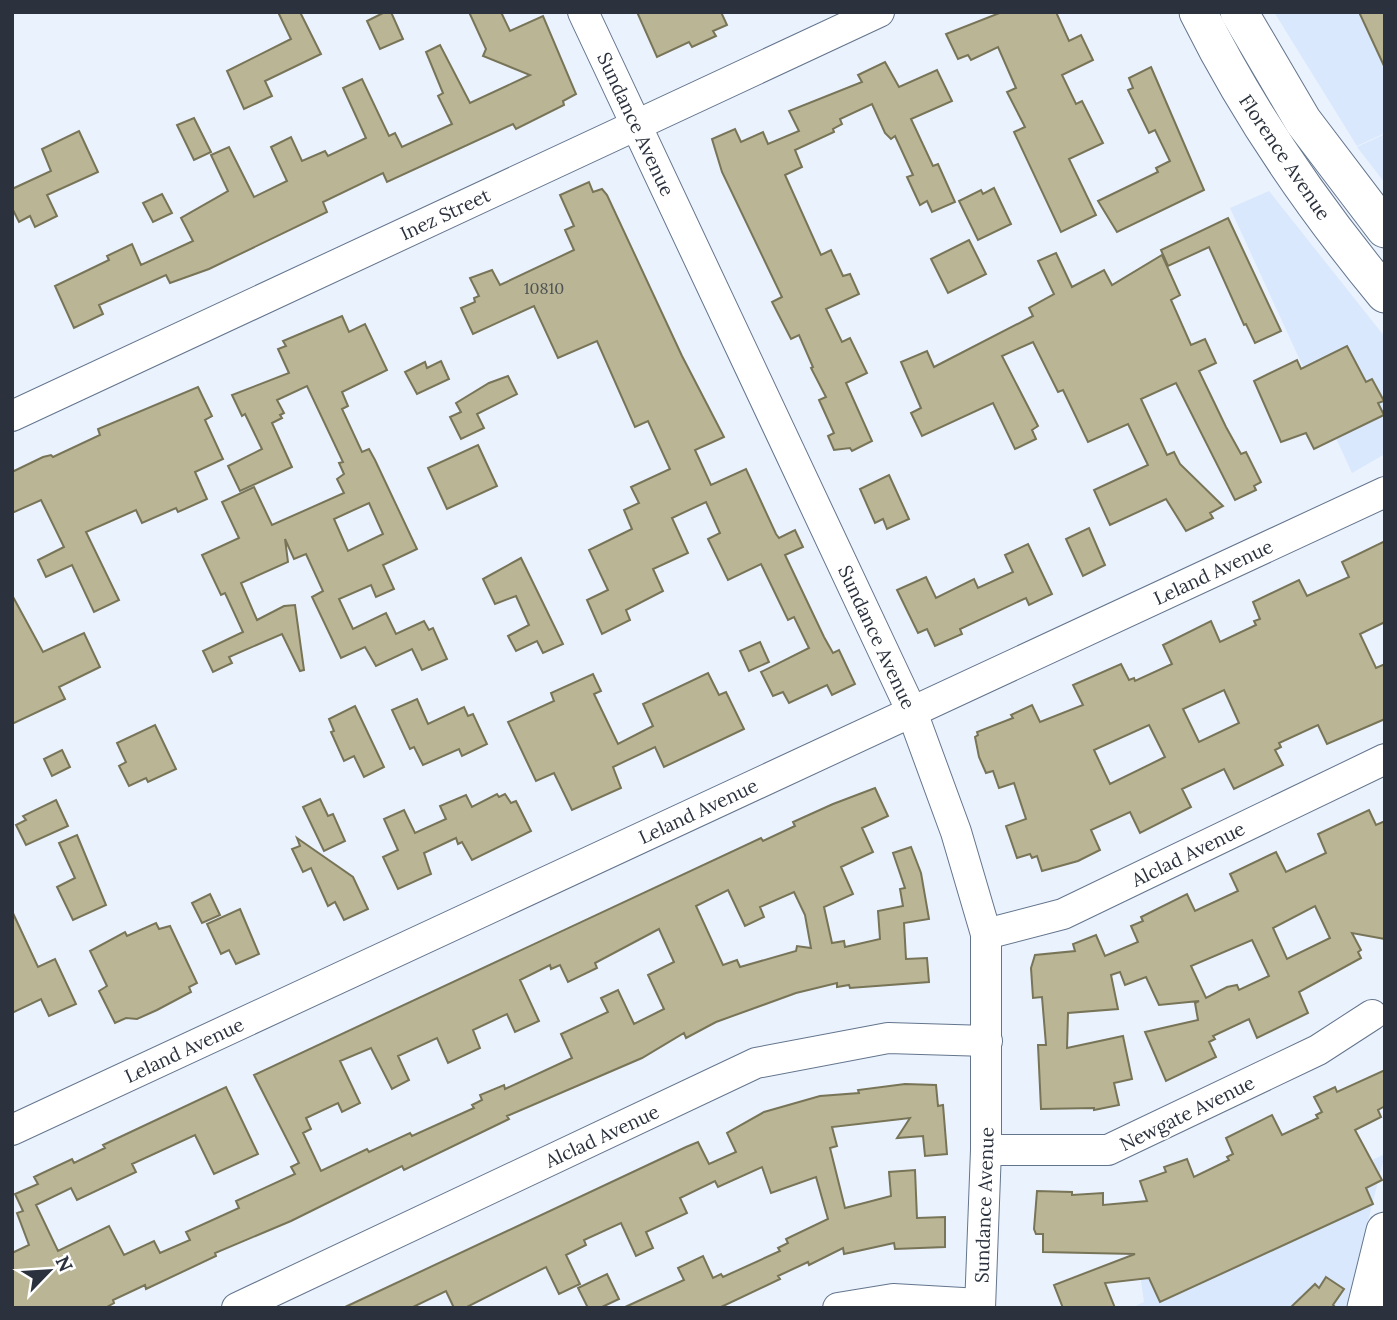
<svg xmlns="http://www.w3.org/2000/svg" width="1397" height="1320" font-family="Lora,serif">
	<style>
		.built { fill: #d9e8fd }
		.building { fill: #b9b595; stroke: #787457; stroke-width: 2; fill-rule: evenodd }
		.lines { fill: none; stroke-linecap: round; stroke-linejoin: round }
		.minor-casing { stroke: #63758d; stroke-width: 32 }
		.major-casing { stroke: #63758d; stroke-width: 39 }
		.minor { stroke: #fff; stroke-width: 30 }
		.major { stroke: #fff; stroke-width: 37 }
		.labels { text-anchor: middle; stroke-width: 5; stroke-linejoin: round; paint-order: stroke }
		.number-label { font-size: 16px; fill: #4e5353 }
		.street-label { font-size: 19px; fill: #2b323d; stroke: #fff }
	</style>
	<rect width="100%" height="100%" fill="#eaf2fd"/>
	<g class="built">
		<polygon points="1274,12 1385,12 1385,133 1357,146"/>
		<polygon points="1385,134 1385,183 1357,147"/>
		<polygon points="1269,191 1385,337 1385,454 1352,473 1230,208"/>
		<polygon points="1385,1154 1346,1308 1131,1308 1144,1302 1139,1267"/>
	</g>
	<g class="building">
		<polygon points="278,12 300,12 321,54 265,81 272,96 244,109 227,71 291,39"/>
		<polygon points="385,12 391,12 403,39 380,49 367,21"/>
		<polygon points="469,12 501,12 510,31 543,16 576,94 563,101 564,105 516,129 513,124 387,182 383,173 323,202 327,212 209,269 170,283 166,275 99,305 103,314 74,328 55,286 109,260 107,256 132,244 141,265 193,241 181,218 228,191 211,155 229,147 254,197 287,181 271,147 291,137 302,161 325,151 328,156 366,138 343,88 362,79 389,136 395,133 402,147 452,124 438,96 443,93 426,52 440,45 470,103 530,75 483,56 486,49"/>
		<polygon points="637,12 721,12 727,25 713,31 716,36 692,47 689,42 657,57"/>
		<polygon points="1002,12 1056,12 1069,41 1081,35 1093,60 1062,75 1076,104 1082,101 1103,143 1069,159 1096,215 1061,232 1014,132 1025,127 1007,92 1016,88 998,47 971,60 968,55 958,59 946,34"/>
		<polygon points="1359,12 1385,12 1385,68"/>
		<polygon points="885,62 899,87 937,70 952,101 911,119 933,166 938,164 955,202 932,212 927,201 920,205 907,177 913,175 895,136 891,139 885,133 872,104 840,119 842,124 833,129 834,132 795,150 802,167 785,175 821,255 831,250 843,276 850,274 859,294 826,309 842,342 850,338 867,373 846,383 872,441 852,451 850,448 834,450 828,436 834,433 819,400 826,397 811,368 813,367 799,335 791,339 772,302 782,297 722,172 712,139 735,129 741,142 763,132 768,144 799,131 789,111 862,82 858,75"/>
		<polygon points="1151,67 1204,190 1117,232 1098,201 1158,172 1156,168 1170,161 1155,130 1149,133 1128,90 1133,88 1129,78"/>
		<polygon points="194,118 211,152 194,160 177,125"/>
		<polygon points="79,131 98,172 47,195 57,216 35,227 30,216 19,222 12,208 12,189 51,171 42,149"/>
		<polygon points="589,182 593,192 602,189 607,195 682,356 724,437 695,450 711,485 746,469 776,534 779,538 795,530 803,547 785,555 824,637 833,653 839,650 855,684 832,695 827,685 789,703 783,692 773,696 761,672 809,648 794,617 788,620 761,564 728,580 708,539 720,533 706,502 672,518 688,553 653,569 663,591 626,610 630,620 602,634 587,600 608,590 589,550 632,529 624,510 639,503 631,487 670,469 648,421 635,427 597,341 558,358 534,306 473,334 461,308 475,302 474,298 479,296 470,278 492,270 500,285 574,250 565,230 574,226 560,195"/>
		<polygon points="994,188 1011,224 978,240 959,201 981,190 983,194"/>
		<polygon points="162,194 172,213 153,222 143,203"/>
		<polygon points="1228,218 1281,331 1255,343 1246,324 1244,325 1209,247 1168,266 1161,250"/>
		<polygon points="969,240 986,274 948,293 931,259"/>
		<polygon points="1056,253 1072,287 1104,270 1112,285 1162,255 1180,295 1171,300 1191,345 1205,339 1216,363 1199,371 1226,427 1241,454 1246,452 1261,482 1254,486 1256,490 1235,500 1176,383 1141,399 1167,455 1174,452 1180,464 1223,506 1210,513 1213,518 1186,531 1166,499 1110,525 1094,490 1148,465 1128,424 1088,442 1063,390 1058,392 1033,342 1002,356 1038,426 1032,430 1036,439 1015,449 993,403 922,436 911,413 921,408 901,362 927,351 934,367 1033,316 1029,308 1054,294 1038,261"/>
		<path d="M342,316l7,16 16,-8 22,46 -45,22 6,14 -6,3 20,43 7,-3 6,11 42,89 -34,16 11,24 -18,8 -5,-12 -32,14 14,30 33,-16 10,21 28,-13 5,9 4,-2 14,31 -25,11 -10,-21 -36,17 -11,-19 -24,11 -29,-61 11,-6 -17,-37 -12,5 -9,-20 3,23 -47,21 16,37 27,-14 11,-1 9,65 -4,1 -18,-37 -53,23 3,6 -19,9 -10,-21 40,-19 -18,-39 -4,2 -19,-40 37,-17 -17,-36 32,-15 18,38 72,-32 -7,-14 7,-5 -5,-11 4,-1 -36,-76 -30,14 7,13 -4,2 2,3 -10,5 20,44 -52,24 -12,-25 34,-17 -17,-35 -3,2 -10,-21 57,-22 -11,-24 8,-3 -3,-5zM369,503l14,31 -35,17 -14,-32z"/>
		<polygon points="1347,346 1366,382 1372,379 1384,401 1378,403 1384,415 1314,449 1306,433 1281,442 1254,381 1297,360 1301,369"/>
		<polygon points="441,361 449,379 417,394 405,372 425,362 427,368"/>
		<polygon points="508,376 517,394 477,414 484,428 461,439 450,417 461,412 456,403 489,383"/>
		<polygon points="198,387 212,416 205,420 223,459 195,472 207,499 178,512 176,508 142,523 136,510 86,532 119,600 94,612 72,565 46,577 38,560 64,547 41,500 12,513 12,472 43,457 51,455 53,457 100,435 98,429"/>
		<polygon points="478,445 497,486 447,509 428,468"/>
		<polygon points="889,475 909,519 887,529 883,519 875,523 860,489"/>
		<polygon points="1089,528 1105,565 1083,576 1066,539"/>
		<path d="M1385,541v81l-25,12 16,34 9,-4v55l-58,25 -9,-19 -39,18 2,4 -6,3 8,15 -49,24 -10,-20 -42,20 9,18 -51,26 -10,-21 -39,18 9,20 -22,11 -36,10 -5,-15 -5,2 -2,-4 -13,4 -11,-32 20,-7 -12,-36 -15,5 -6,-17 -7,2 -7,-16 -4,-20 3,-2 -1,-3 36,-14 -2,-3 21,-10 8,17 43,-17 -10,-20 48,-21 8,16 5,-2 1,3 37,-17 -9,-19 48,-24 9,21 36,-17 -2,-4 6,-2 -7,-17 46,-22 8,16 42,-19 -7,-15zM1224,690l15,33 -40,19 -16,-33zM1149,725l16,32 -55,27 -16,-34z"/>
		<polygon points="1028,544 1052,594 1029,605 1026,598 960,629 962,634 935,646 927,629 918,633 897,590 926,577 936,598 974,579 978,588 1013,572 1005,555"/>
		<polygon points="521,558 563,644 543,653 537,641 516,651 508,636 529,625 516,596 495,604 483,579"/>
		<polygon points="12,595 43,652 84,633 100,667 59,687 65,699 12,724"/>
		<polygon points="760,642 769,662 749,671 740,651"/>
		<polygon points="708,673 719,695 726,692 744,729 664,767 655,747 613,767 621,788 572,810 554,773 536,781 508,722 554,701 551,693 593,674 601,691 594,694 618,744 653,726 643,704"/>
		<polygon points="417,699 428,724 464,707 468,716 473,714 487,744 462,756 459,749 423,765 414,747 410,749 392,710"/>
		<polygon points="355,706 384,767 364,777 354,756 344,761 331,732 334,731 329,719"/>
		<polygon points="155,725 176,769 148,782 146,778 129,786 119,766 126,762 117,743"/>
		<polygon points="62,750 70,767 52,776 44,759"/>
		<path d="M875,788l13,28 -26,12 11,24 -32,15 12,27 -29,13 8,36 12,-2 1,6 35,-8 -2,-28 25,-5 -3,-17 5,-1 -12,-35 18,-6 10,26 8,46 -25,4 2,36 21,-1 2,24 -79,6 -1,-3 -12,2v-4l-41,10 -80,29 -30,16 -2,-5 -42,25 -135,58 2,3 -105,51 -2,-4 -111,55 -76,32 1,3 -70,33 -1,-4 -32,15 1,3 -9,5h-93v-55l17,-8 -12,-32 6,-2 -8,-17 23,-10 -4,-7 38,-18 2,4 31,-15 -2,-3 123,-58 32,67 -44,20 -19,-39 -63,29 4,8 -59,28 -6,-12 -35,17 22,46 51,-25 15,29 30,-14 6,12 30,-13 -4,-8 53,-24 -3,-7 59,-27 -4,-7 8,-4 -45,-88 507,-237 2,3 32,-15 -2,-4 40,-18zM728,890l17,36 19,-9 -4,-10 34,-15 11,23 6,33 -14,-2 -1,5 -56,16 -3,-7 -14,5 -27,-59zM659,929l15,33 -26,13 16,34 -30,15 -16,-34 -17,8 7,14 -47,22 11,24 -67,31 -1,-4 -24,10 2,5 -10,5 2,3 -62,28 -2,-3 -41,19 -2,-3 -46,22 -18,-38 8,-4 -5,-11 32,-15 4,9 18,-9 -20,-42 31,-13 21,41 17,-9 -11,-24 39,-18 11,25 32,-15 -7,-18 34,-16 8,18 24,-11 -19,-41 30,-15 1,4 9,-4 8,17 29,-14 -2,-5z"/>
		<polygon points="497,794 499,797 505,794 511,803 516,801 531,831 472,860 462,842 458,844 456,838 424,853 431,874 398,889 383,857 398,850 384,819 404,810 415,833 446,819 440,806 466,795 472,807"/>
		<polygon points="320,799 328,816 333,814 345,841 324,851 303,807"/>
		<polygon points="56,800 68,826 26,845 16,825 26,820 23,816"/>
		<path d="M1369,810l7,15 9,-4v118l-33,-6 9,17 -3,2 3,6 -62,34 9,21 -51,25 -8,-19 -36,17 2,3 -6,3 7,15 -50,24 -21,-49 53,-12 -3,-17 4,-2 -40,4 -13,-28 -21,8 -5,-13 -9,3 7,34 -50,4 -1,35 56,-12 9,43 -18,4 5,22 -25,5v-2l-53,1 -3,-64h8l-4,-48 -9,1 -2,-30 4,-13 40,-4 -2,-7 23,-9 9,21 33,-14 -7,-16 12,-5 -2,-4 46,-23 8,17 43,-20 -8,-17 46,-22 10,20 40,-19 -8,-19zM1315,906l15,32 -43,21 -14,-31zM1252,940l17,36 -30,14 -2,-5 -10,2 -21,11 -15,-32z"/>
		<polygon points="77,835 106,905 73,920 57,887 75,878 59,843"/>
		<polygon points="297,838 353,877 368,909 344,920 335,902 328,906 311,868 303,872 292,849 300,846"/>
		<polygon points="210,894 220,915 202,923 192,903"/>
		<polygon points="240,909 259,954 236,964 229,950 221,954 207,924"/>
		<polygon points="12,911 38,967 55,959 76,1004 49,1016 41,999 12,1013"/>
		<polygon points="156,923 159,929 170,926 197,983 189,987 191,992 157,1010 137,1019 126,1018 115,1023 99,991 107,986 90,951 125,932 127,936"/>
		<polygon points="1385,1070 1385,1106 1378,1110 1381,1117 1355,1130 1382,1180 1366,1188 1373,1204 1160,1302 1149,1278 1105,1283 1115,1308 1063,1308 1054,1285 1135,1254 1043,1252 1043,1234 1036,1234 1034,1229 1037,1191 1072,1192 1072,1195 1103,1193 1103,1205 1147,1201 1140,1181 1166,1172 1164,1167 1187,1159 1194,1177 1229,1160 1227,1157 1233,1154 1226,1138 1272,1115 1282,1135 1318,1118 1316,1115 1322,1112 1314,1097 1335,1087 1337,1092"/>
		<polygon points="905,1084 936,1085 938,1106 943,1105 947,1154 925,1156 923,1136 897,1138 910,1118 832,1127 837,1146 830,1148 845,1208 891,1196 889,1172 915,1170 917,1218 945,1217 945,1247 895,1249 894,1243 844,1254 843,1248 809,1265 808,1262 778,1276 780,1279 719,1308 623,1308 684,1280 678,1268 703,1256 713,1278 721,1274 723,1277 780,1251 778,1248 788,1243 786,1239 828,1219 816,1177 771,1193 762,1167 718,1187 715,1181 680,1198 687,1213 646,1232 653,1248 636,1256 621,1223 584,1240 586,1245 566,1255 580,1284 559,1294 546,1267 465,1308 454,1308 446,1291 411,1308 343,1308 686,1147 698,1142 709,1164 736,1152 727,1133 764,1112 820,1096 859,1093 858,1090"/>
		<polygon points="607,1274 619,1299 600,1308 588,1308 578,1288"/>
		<polygon points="1326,1277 1344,1289 1333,1305 1336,1308 1290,1308 1315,1284 1319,1288"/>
	</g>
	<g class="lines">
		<defs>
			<g id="minor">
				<polyline points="583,12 912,712 956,832 986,934 986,1150 980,1308"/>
				<polyline points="12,416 879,12"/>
				<polyline points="986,934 1063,914 1385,759"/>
				<polyline points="12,1130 1385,492"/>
				<polyline points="986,1150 1108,1150 1318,1050 1372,1015"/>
				<polyline points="237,1308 756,1063 888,1038 987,1041"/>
				<polyline points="838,1308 893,1299 980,1304"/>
			</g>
			<g id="major">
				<path d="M1198,12c50,101 115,195 187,282"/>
				<polyline points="1239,12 1303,121 1385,229"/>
				<polyline points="1366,1308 1385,1231"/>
			</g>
		</defs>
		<use href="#minor" class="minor-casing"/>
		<use href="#major" class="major-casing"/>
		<use href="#minor" class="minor"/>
		<use href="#major" class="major"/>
	</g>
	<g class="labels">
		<g class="number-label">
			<text x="544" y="294">10810</text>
		</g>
		<g class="street-label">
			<text transform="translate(636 124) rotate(65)" y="7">Sundance Avenue</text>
			<text transform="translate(1285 157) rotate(56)" y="7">Florence Avenue</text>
			<text transform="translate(445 214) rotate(-25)" y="7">Inez Street</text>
			<text transform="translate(1213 572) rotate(-25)" y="7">Leland Avenue</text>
			<text transform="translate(877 637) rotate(65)" y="7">Sundance Avenue</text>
			<text transform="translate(698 811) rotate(-25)" y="7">Leland Avenue</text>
			<text transform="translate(1188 854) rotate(-26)" y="7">Alclad Avenue</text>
			<text transform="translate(184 1050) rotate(-25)" y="7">Leland Avenue</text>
			<text transform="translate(1187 1113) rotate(-26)" y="7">Newgate Avenue</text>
			<text transform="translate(602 1136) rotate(-25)" y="7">Alclad Avenue</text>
			<text transform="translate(984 1205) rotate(-88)" y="7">Sundance Avenue</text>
		</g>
	</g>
	<rect width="1397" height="1320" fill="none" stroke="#2b323d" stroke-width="28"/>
	<g transform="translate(49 1271) rotate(65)" stroke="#ffffff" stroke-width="5" paint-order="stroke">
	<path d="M0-5L12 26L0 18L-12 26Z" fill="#2b323d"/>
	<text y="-10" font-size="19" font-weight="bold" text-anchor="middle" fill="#2b323d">N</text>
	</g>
</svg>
